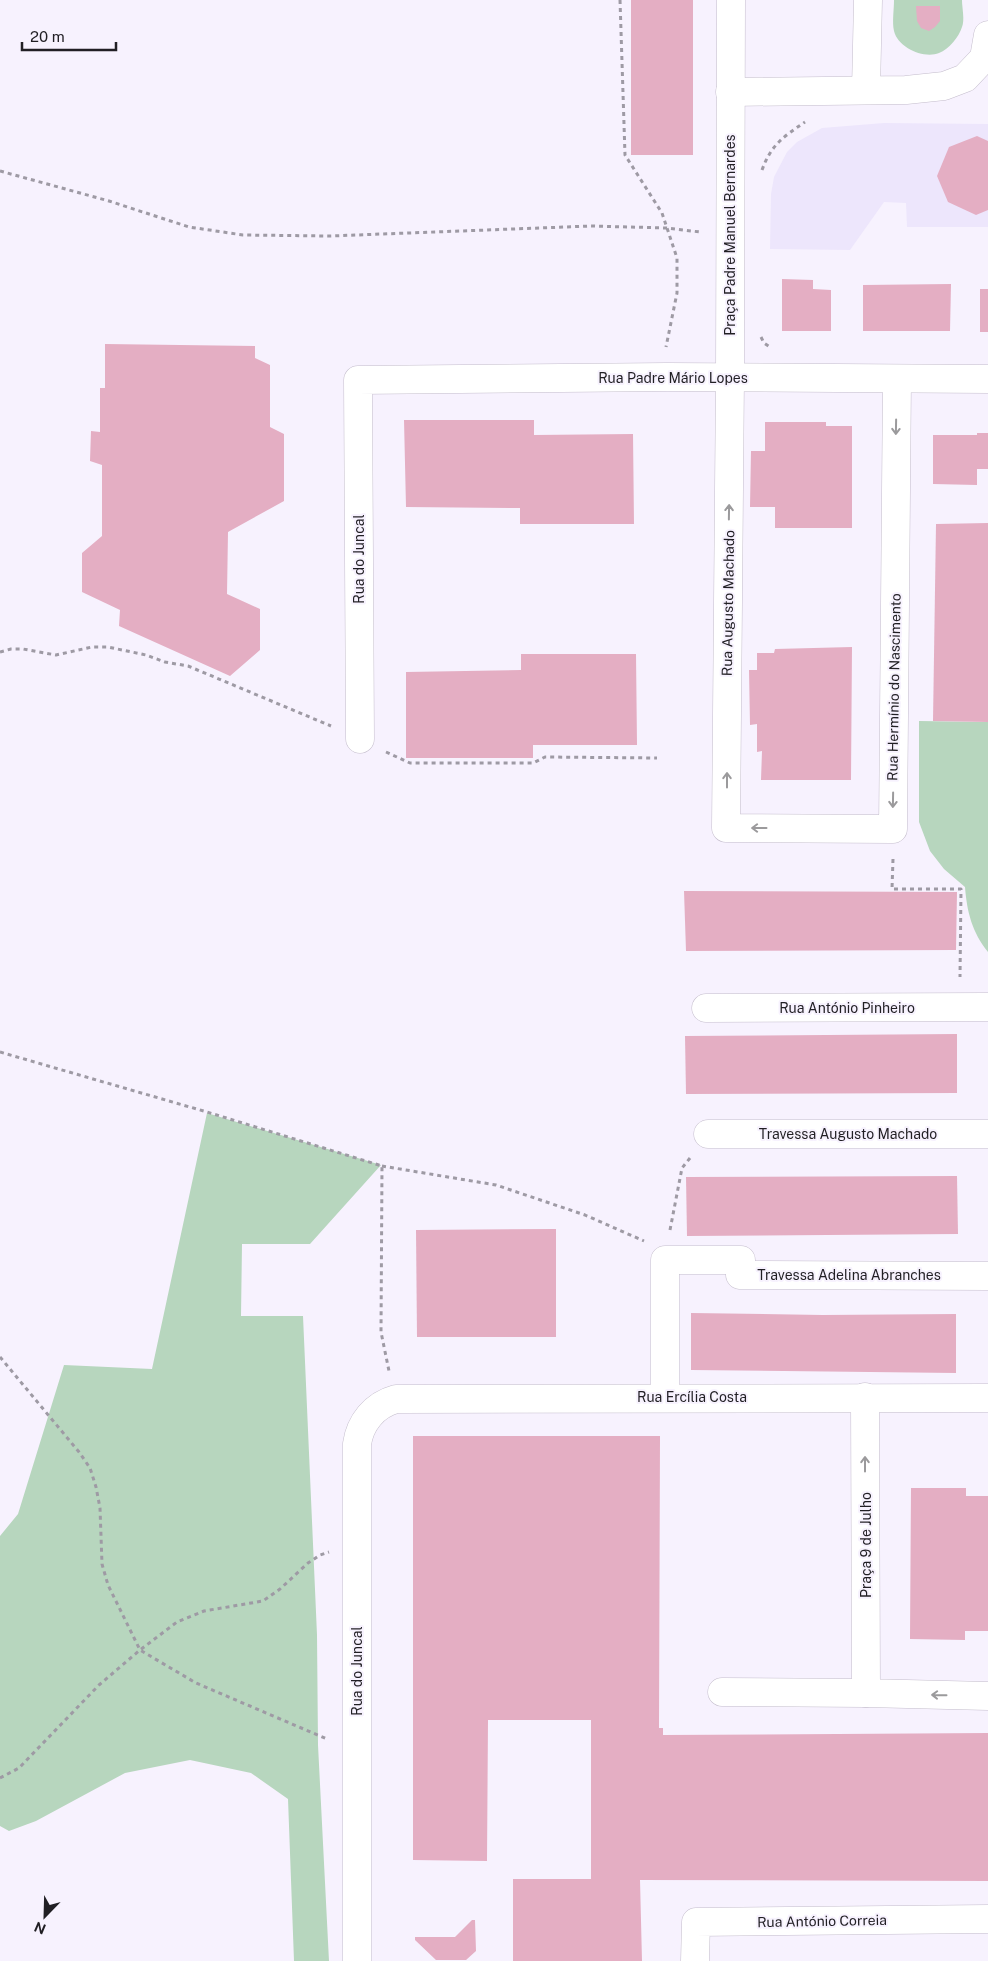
<svg xmlns="http://www.w3.org/2000/svg" width="988" height="1961" font-family="'Public Sans',sans-serif">
	<style>
		.industrial { fill: #ede6fc }
		.green { fill: #b7d6be }
		.building { fill: #e4aec3 }
		.lines { fill: none; stroke-linecap: round; stroke-linejoin: round }
		.minor-casing { stroke: #c4bdcc; stroke-width: 29 }
		.path { stroke: #9e9aa4; stroke-width: 3; stroke-dasharray: 4 4; stroke-linecap: butt }
		.minor { stroke: #fff; stroke-width: 28 }
		.oneway { stroke: #9b9a9c }
		.labels { text-anchor: middle; stroke-width: 4; stroke-linejoin: round; paint-order: stroke }
		.street-label { font-size: 14px; fill: #211f24; stroke: #f7f2fe }
	</style>
	<rect width="100%" height="100%" fill="#f7f2fe"/>
	<polygon class="industrial" points="884,123 988,124 988,227 907,227 906,203 884,202 850,250 770,249 771,194 774,177 787,152 797,142 822,128"/>
	<g class="green">
		<path d="M894,0h68c0,8 3,20 0,27 -3,10 -13,22 -23,26 -15,6 -41,-5 -45,-22 -2,-9 0,-21 0,-31z"/>
		<path d="M919,721l69,1v230c-16,-20 -21,-40 -23,-65l-21,-18 -14,-18 -11,-29z"/>
		<polygon points="207,1113 381,1165 310,1244 242,1244 241,1316 303,1316 317,1635 318,1745 329,1961 294,1961 288,1799 251,1773 190,1760 125,1773 36,1821 9,1831 0,1826 0,1536 18,1514 64,1365 152,1369"/>
	</g>
	<g class="building">
		<rect x="631" y="0" width="62" height="155"/>
		<polygon points="916,6 940,6 940,21 935,27 929,31 921,28 917,21"/>
		<polygon points="977,136 988,141 988,210 976,215 948,202 937,176 949,147"/>
		<polygon points="782,279 813,280 813,289 831,290 831,331 782,331"/>
		<polygon points="951,284 950,331 863,331 863,285"/>
		<rect x="980" y="289" width="8" height="43"/>
		<polygon points="105,344 255,346 255,358 270,365 270,427 284,434 284,501 228,532 227,594 260,609 260,650 230,676 119,626 120,610 82,592 82,553 102,536 102,465 90,461 91,431 100,432 100,388 105,388"/>
		<polygon points="404,420 534,420 534,435 633,434 634,524 520,524 520,508 406,507"/>
		<polygon points="765,422 826,422 826,426 852,426 852,528 775,528 775,507 750,507 751,451 765,451"/>
		<polygon points="977,433 988,433 988,469 977,469 977,485 933,484 933,435 977,435"/>
		<polygon points="988,523 988,722 933,721 936,524"/>
		<polygon points="852,647 851,780 761,780 762,751 757,752 757,724 750,725 749,670 757,670 757,653 774,653 775,649"/>
		<polygon points="521,654 636,654 637,745 533,745 533,758 406,758 406,672 521,670"/>
		<polygon points="684,891 957,892 956,950 686,951"/>
		<polygon points="957,1034 957,1093 686,1094 685,1036"/>
		<polygon points="957,1176 958,1234 687,1236 686,1177"/>
		<polygon points="556,1229 556,1337 417,1337 416,1230"/>
		<polygon points="691,1313 823,1315 956,1314 956,1373 691,1370"/>
		<polygon points="413,1436 660,1436 659,1728 663,1728 663,1735 988,1733 988,1881 640,1880 642,1961 513,1961 513,1879 591,1879 591,1720 488,1720 487,1861 413,1860"/>
		<polygon points="911,1488 966,1488 966,1496 988,1496 988,1631 965,1631 965,1640 910,1639"/>
		<polygon points="472,1920 475,1920 476,1951 466,1960 436,1960 415,1940 415,1937 455,1937"/>
	</g>
	<g class="lines">
		<defs>
			<g id="minor">
				<polyline points="731,0 730,377 726,828 893,829 897,379"/>
				<polyline points="866,90 868,0"/>
				<polyline points="730,92 906,90 944,86 965,78 984,58 988,35"/>
				<polyline points="360,739 358,380 667,377 988,379"/>
				<polyline points="706,1008 988,1007"/>
				<polyline points="708,1134 988,1134"/>
				<polyline points="665,1397 665,1260 741,1260 740,1275 988,1276"/>
				<polyline points="865,1397 866,1693 988,1696"/>
				<polyline points="722,1692 866,1693"/>
				<path d="M357,1961v-517c3,-21 17,-39 39,-45l592,-1"/>
				<polyline points="695,1961 696,1922 988,1919"/>
			</g>
		</defs>
		<use href="#minor" class="minor-casing"/>
		<g class="path">
			<polyline points="620,0 625,155 662,213 677,258 677,293 666,347"/>
			<path d="M762,170c9,-25 21,-33 43,-48"/>
			<polyline points="0,171 109,201 189,227 243,235 330,236 591,226 667,228 700,232"/>
			<polyline points="761,337 764,343 770,347"/>
			<polyline points="0,652 11,649 23,649 56,655 92,647 108,647 146,655 165,662 188,666 331,726"/>
			<polyline points="386,752 410,763 533,763 545,757 657,758"/>
			<polyline points="893,859 892,889 961,889 960,977"/>
			<polyline points="0,1052 207,1112 382,1166 381,1332 389,1371"/>
			<polyline points="382,1166 496,1185 585,1215 644,1241"/>
			<polyline points="670,1230 682,1168 690,1158"/>
			<polyline points="0,1357 79,1452 90,1468 96,1487 100,1508 102,1564 108,1585 140,1650 196,1683 327,1739"/>
			<polyline points="0,1778 19,1768 99,1685 140,1650 177,1622 204,1611 263,1601 280,1589 308,1563 320,1555 329,1552"/>
		</g>
		<use href="#minor" class="minor"/>
	</g>
	<defs><path id="oneway-shaft" d="M-6 0H5M1.5-3L5.5 0L1.5 3" fill="none" stroke-width="1.6" stroke-linecap="round" stroke-linejoin="round" transform="scale(1.25)"/></defs>
	<g class="oneway">
		<use href="#oneway-shaft" transform="translate(896 427) rotate(91)"/>
		<use href="#oneway-shaft" transform="translate(729 512) rotate(-89)"/>
		<use href="#oneway-shaft" transform="translate(727 780) rotate(-90)"/>
		<use href="#oneway-shaft" transform="translate(893 800) rotate(91)"/>
		<use href="#oneway-shaft" transform="translate(759 828) rotate(-180)"/>
		<use href="#oneway-shaft" transform="translate(865 1464) rotate(-90)"/>
		<use href="#oneway-shaft" transform="translate(939 1695) rotate(-179)"/>
	</g>
	<g class="labels">
		<g class="street-label">
			<text transform="translate(730 235) rotate(-90)" y="5">Praça Padre Manuel Bernardes</text>
			<text x="673" y="383">Rua Padre Mário Lopes</text>
			<text transform="translate(359 559) rotate(-90)" y="5">Rua do Juncal</text>
			<text transform="translate(728 603) rotate(-89)" y="5">Rua Augusto Machado</text>
			<text transform="translate(894 687) rotate(-89)" y="5">Rua Hermínio do Nascimento</text>
			<text x="847" y="1013">Rua António Pinheiro</text>
			<text x="848" y="1139">Travessa Augusto Machado</text>
			<text x="849" y="1280">Travessa Adelina Abranches</text>
			<text x="692" y="1402">Rua Ercília Costa</text>
			<text transform="translate(866 1545) rotate(-90)" y="5">Praça 9 de Julho</text>
			<text transform="translate(357 1671) rotate(-90)" y="5">Rua do Juncal</text>
			<text transform="translate(822 1921) rotate(-1)" y="5">Rua António Correia</text>
		</g>
	</g>
	<g transform="translate(45 1916) rotate(203)" stroke="#f7f2fe" stroke-width="4" paint-order="stroke">
	<path d="M0-4L9 19L0 12L-9 19Z" fill="#211f24"/>
	<text y="-8" font-size="14" font-weight="bold" text-anchor="middle" fill="#211f24">N</text>
	</g>
	<path d="M22 42v8h94v-8" fill="none" stroke="#211f24" stroke-width="2.5"/>
	<text x="30" y="42" font-size="15" fill="#211f24" stroke="#f7f2fe" stroke-width="4" paint-order="stroke">20 m</text>
</svg>
